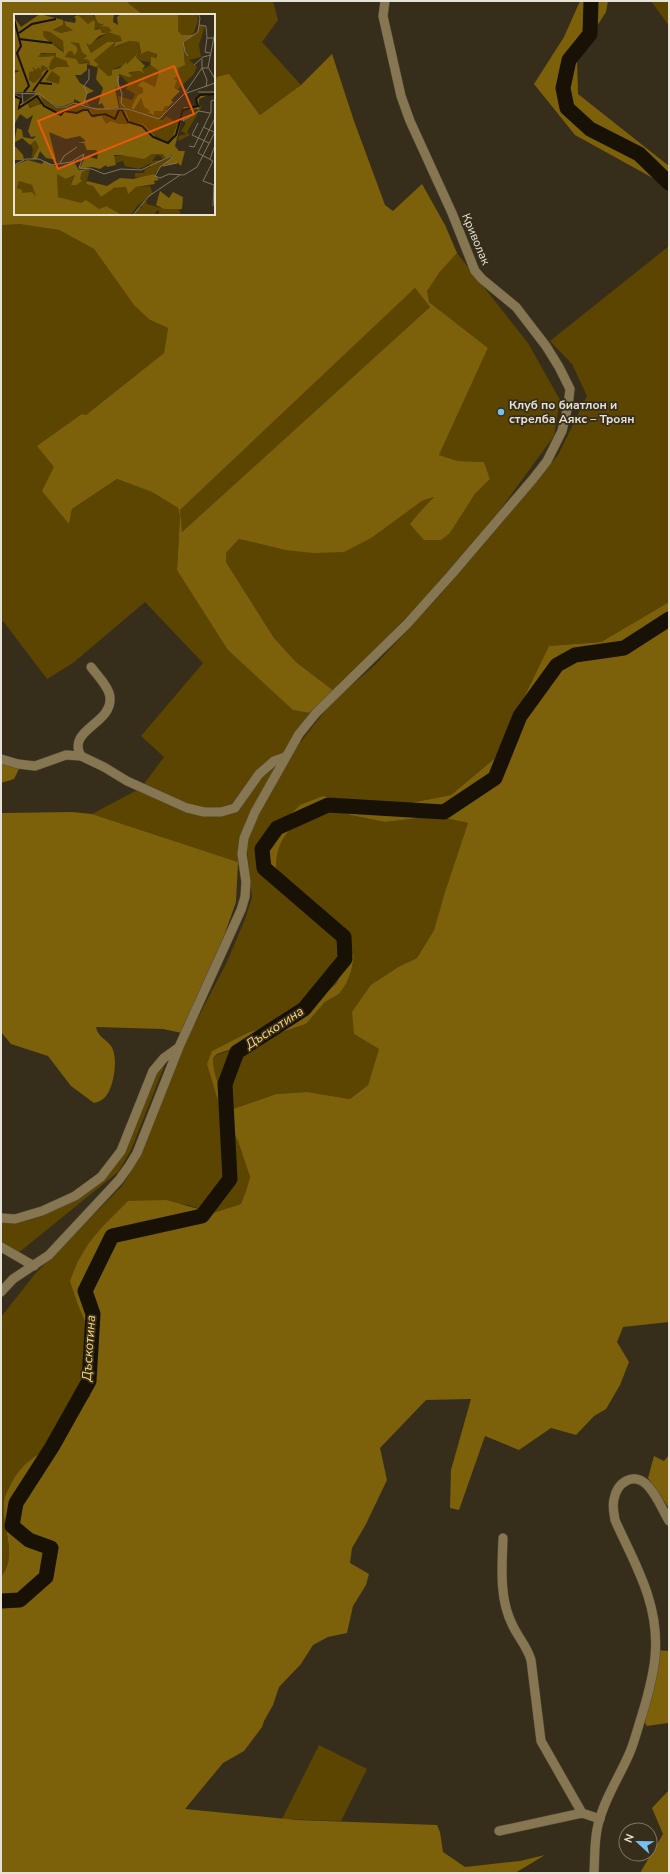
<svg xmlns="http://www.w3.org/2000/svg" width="670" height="1874" font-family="'Nunito Sans',sans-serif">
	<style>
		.green { fill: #5c4501 }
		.forest { fill: #7d600a; fill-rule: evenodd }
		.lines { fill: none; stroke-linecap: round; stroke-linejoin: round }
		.river { stroke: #181206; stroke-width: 15 }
		.minor-casing { stroke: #524b39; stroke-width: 10 }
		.minor { stroke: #867651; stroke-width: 9 }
		.poi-dot { fill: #75c0f6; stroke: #362e1b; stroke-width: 1.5 }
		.labels { text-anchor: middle; stroke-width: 3.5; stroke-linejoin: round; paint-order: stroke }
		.street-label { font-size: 12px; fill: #e7e2d6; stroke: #362e1b }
		.poi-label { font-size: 12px; font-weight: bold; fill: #e7e2d6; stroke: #362e1b; text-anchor: start }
		.water-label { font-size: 13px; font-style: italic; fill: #fed675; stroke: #362e1b }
		.inset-river { fill: none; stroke: #181206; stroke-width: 2 }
		.inset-road { fill: none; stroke: #7d7666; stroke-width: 1 }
		.view { fill: #e8590c; fill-opacity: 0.15; stroke: #e8590c; stroke-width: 2 }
		.inset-edge { fill: none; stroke: #e7e2d6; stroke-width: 2 }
	</style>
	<rect width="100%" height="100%" fill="#362e1b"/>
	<g class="green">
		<polygon points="126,1 273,1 278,20 262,42 301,85 260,115 239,87 217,77 214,82 214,15 143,15"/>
		<polygon points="651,1 669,1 669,26"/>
		<polygon points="1,215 3,216 2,224 19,224 59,230 94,249 122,288 150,320 168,328 164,353 86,415 82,414 54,467 69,523 72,509 117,479 152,492 178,508 180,515 180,510 415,288 430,307 182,532 180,516 177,570 293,710 309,713 285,749 262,792 240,841 238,862 92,814 141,788 164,757 141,736 203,663 145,602 73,663 47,679 3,621 1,622"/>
		<path d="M669,246v356l-68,40 -52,4 -55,113 -43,36 -46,9 -44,-1 -38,-7 -41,27 -17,17 -6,24 16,20 34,30 24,17 11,14v22l-8,17 -40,33 -19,8 -28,7 -37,19 2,34 5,19 19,37 12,36 -4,14 -5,13 -28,9 -25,-8 -60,-4 -25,25 -25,35v44l9,22 5,32 -2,37 -28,34 -3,15c-23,8 -40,20 -50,43 -2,4 -5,9 -5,14 -3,25 15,53 -3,75v-260l34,-43 87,-88 15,-24 43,-110 47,-90 18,-43 7,-22 -6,-56 39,-79 47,-60 43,-37 66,-71 117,-139 29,-59 -15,-32 -22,-23z"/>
		<polygon points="457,253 528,343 560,400 554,436 489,525 446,577 334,691 296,662 274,638 226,562 226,553 239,539 285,550 395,520 422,501 436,497 419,513 450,533 475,494 490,479 484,462 458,461 439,455 488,348 429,302 426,291 439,273"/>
		<path d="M329,806l21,9 35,7 51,-6 32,7 -24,72 -10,35 -17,28 -17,8 -46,68 25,15 -11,36 -18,14 -43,-7 -31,2 -43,15c-2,-6 -7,-8 -10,-13 -5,-11 -10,-26 -10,-38l4,-3 89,-31 19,-22 14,-8 7,-10 5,-12 3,-15 -9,-21 -12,-17 -37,-27 -20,-19c-1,-40 20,-52 53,-67z"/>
		<polygon points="165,1064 131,1150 118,1172 17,1254 1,1244 1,1222 62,1204 119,1157 153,1079"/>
		<polygon points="319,1745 367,1769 341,1821 282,1819"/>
	</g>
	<g class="forest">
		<path d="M1,1h125l17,14h-128v199h199v-132l3,-5 12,-3 31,41 41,-30 31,-31 22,67 31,84 8,6 29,-27 23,41 12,28 -18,20 -12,18 2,11 59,46 -49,107 19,6 26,1 6,17 -15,15 -25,39 -9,7h-17l-14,-16 9,-11 15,-16 -12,4 -51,37 -27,14 -31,1 -28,-3 -46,-11 -13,14v9l48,76 22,24 38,29 -25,22 -16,-3 -65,-60 -51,-80 3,-54 -2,-8 -26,-16 -35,-13 -45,30 -3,15 -27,-33 12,-24 -17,-21 45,-32 4,1 78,-62 4,-25 -18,-8 -16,-15 -40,-56 -35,-19 -40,-6 -17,1zM415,288l15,19 -248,225 -2,-22z"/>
		<polygon points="580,1 608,1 606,12 577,57 578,94 669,166 669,187 575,135 534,84 564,37"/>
		<path d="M669,602v720l-46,5 -6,15 12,20 -9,23 -14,24 -12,7 -18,19 -25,-7 -32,22 -34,-14 -26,74 -9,-2 1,-38 20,-71 -45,1 -46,48 7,32 -21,44 -14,24 -2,15 19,11 -3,11 -13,21 -6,27 -19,4 -15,8 -12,19 -22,23 -6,18 -9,16 -2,6 -18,24 -21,12 -38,46 112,11 140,5 3,7 3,20 22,15 55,-6 25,-6 -30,18h-514v-296c18,-22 0,-50 3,-75 0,-5 3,-10 5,-14 10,-23 27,-35 50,-43l3,-15 28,-34 2,-37 -2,-18 -3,-14 -9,-22 -8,-24 8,-20 11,-18 14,-17 25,-25 38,-1 47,13 28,-9 5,-13 4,-14 -12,-36 -19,-37 -12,-40 5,-13 37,-19 28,-7 19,-8 40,-33 8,-17v-22l-11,-14 -24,-17 -34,-30 -16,-20 6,-24 35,-35 23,-9 38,7 44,1 46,-9 43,-36 55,-113 52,-4zM329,806l21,9 35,7 51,-6 32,7 -24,72 -10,35 -17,28 -17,8 -29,19 -19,27 2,22 25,15 -11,36 -18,14 -43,-7 -31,2 -43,15c-2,-5 -7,-8 -10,-13 -5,-11 -10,-26 -10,-38l4,-4 89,-30 19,-22 14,-8 7,-10 5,-12 3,-15 -9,-21 -12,-17 -37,-27 -20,-19c-1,-40 20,-52 53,-67z"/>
		<polygon points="1,758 20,767 14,779 1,783"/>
		<path d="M72,812l20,2 146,48 -2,40 -12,34 -42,97 -19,-4 -67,-2c2,10 10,12 15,19 8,11 3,45 -8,53 -2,2 -6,3 -9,4l-23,-17 -23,-30 -37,-12 -10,-12v-219z"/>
		<polygon points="669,1455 669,1508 648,1478 654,1456 664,1461"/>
		<polygon points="656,1650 669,1651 669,1728 668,1723 647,1726 645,1723"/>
		<polygon points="669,1790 669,1873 640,1873 663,1834 652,1808"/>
	</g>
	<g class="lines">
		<g class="river">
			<polyline points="591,1 590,34 569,60 563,88 567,108 590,129 639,154 669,183"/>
			<polyline points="1,1601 20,1600 46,1577 51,1548 29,1540 12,1526 16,1503 52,1447 89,1381 93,1314 85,1291 112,1236 202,1216 230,1179 225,1084 237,1052 304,1009 345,959 344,937 264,868 262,849 277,828 328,805 444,812 495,778 520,716 557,665 575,655 624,648 669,619"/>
		</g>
		<defs>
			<g id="minor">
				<path d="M81,756c-15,-26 31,-32 29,-58 0,-10 -13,-23 -19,-31"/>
				<polyline points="1,759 18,764 35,766 66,755 81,756 104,767 127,781 187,808 204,812 221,812 235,808 259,774 274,761 285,757"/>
				<polyline points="1,1218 15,1219 42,1211 75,1196 101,1177 121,1151 153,1071 164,1058 178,1048"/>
				<polyline points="1,1247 34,1266"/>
				<polyline points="1,1292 13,1279 49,1255 119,1180 129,1166 137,1153 179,1047 241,910 245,897 246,882 242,854 244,838 255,812 299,734 316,713 407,624 451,575 533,479 547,461 562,431 568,406 570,389 559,367 546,346 516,307 482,279 475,271 452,213 410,121 401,96 383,16 385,1"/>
				<path d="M503,1538c-1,28 -4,60 9,86 5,12 15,22 19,36l10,81 41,72 18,6"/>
				<polyline points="499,1831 582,1813"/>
				<path d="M594,1873c1,-16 0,-33 4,-48 6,-26 22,-49 32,-73 5,-12 8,-25 12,-37 13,-43 20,-75 6,-119 -8,-26 -22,-51 -33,-76 -1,-7 -3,-14 -1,-21 3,-16 18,-27 32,-15 10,9 16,25 23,37"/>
			</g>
		</defs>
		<use href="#minor" class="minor-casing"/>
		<use href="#minor" class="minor"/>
	</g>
	<circle class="poi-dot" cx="501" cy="412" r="4"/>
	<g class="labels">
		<g class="street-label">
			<text transform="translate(476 239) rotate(67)" y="4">Криволак</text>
		</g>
		<g class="poi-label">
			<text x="509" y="409">Клуб по биатлон и<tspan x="509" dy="14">стрелба Аякс – Троян</tspan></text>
		</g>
		<g class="water-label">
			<text transform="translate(274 1027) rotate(-33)" y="5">Дъскотина</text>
			<text transform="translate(88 1348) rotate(-86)" y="5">Дъскотина</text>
		</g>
	</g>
	<g transform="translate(14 14)">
		<rect width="201" height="201" fill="#362e1b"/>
		<path d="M63,0h14l3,5v-5l5,9 5,1 -8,2 12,1 12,9 2,5h-3l-3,6 13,-6 10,1 1,11 7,-2 10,3 -6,10 8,6 -4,17 -13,-4 -3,3 4,2v6l26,12 -7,12 -4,1 5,1 3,-4 10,6 4,-1 -9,21 -6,-1 -35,-19 -4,-10 -5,-2 -2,1 6,2 3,11h-22l-6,-10 -6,4 -3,-8 -4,-1 -12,4 -15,-1 -16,-8 -4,-9 15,12 9,1 10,-4 20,6 -10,-6 1,-7 5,10 26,3 4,-2 -2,-12 14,4 3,-6 -9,-5 3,-5 -10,-10 7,2 2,-3 12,-2 5,3 -3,-5 7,-3 1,-4 -9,-1 -5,-4 3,-4 -12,11 -14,5 -1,6 -6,1 -10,-9 3,-2 -5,-5 20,-18h-7l-16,11 -5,-10h5l17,-10h-6l-4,-5 -4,2v-4l-9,7 -9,-5 -1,-1 3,-5 6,4 6,-2 -5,-1zM127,80l24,12 -2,5h-9l-2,4 -3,-1 1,-3 -6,-4 -3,-9 -7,13 -6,-3 4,1zM164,0h19l1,7 -5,14h-11l-6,-6zM49,6l3,6 7,4 -12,3 -8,-2 10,-6zM185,12h6l-6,19 2,12 -12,3 8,7 -3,7 -17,16 -3,-2 -1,-8 5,-12 7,-6 -2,-21 14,-9zM29,17l7,1 13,9 3,8 -2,9 -8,-3v2l10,4 3,6h-12l-6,3 -2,-2 2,-7 4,-5 -18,1 1,-3 22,-1 2,-3 -18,-13zM58,26l8,3 2,9 5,4 -4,3 6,1 1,5h-4v-3l-7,2 -14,-7 3,-5 4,-1 2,5 3,-4 -7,-10zM28,51l6,3 -6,4v5l-8,6 -5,-3v-8l4,-2 -1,-3 4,3 3,-3 1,4zM38,57l3,1 10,11 -1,-6 4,3 7,-2 -8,10 11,-2 -1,6 3,2 -14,-3 -7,-7 -13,-4zM14 88a6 6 0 1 1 12 0a6 6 0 1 1-12 0ZM189,90l-16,28 3,3 -12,6 1,-5 8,-2 -6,-3 5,-8 -2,-1zM21,126l4,7 -8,12 2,-9 -3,-8zM138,140h11l2,4 -3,1 -1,-3 -4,-1 -5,6 11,-1 8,-4 1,1 -18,17 -12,4 -7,-1v-4h9l1,-4 6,-2 -2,-2 4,-3 -14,7 -14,-3 -2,-5 -7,2 -2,-7 15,-1 15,4zM76,155l-4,15 7,2 8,11 8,-8 17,-2 1,5 9,-5 14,-1 3,8 -15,11 -7,10h-9l-17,-9 -6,3 -39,-9 -3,-4v-22l10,5 8,-4 3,8 4,-11zM5,167l13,4 5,11 -6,-4 -4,3 -6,-2 -4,-5zM132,186l1,4 17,5h18l-3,1 2,5h-22v-5l-4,2 2,3h-24l6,-8 4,2 -3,-4z" fill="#5c4501" fill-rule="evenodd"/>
		<path d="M26,0l23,6v5l-10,5 8,3 12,-3 -7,-4 -2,-5 11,2 1,-4 -2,-2 4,-2 10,9 6,-4 -3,-6h1l3,9 -1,7 6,-1 2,4h6l-9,3 -9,9 -4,-2 5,10 16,-11h8l-21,18 5,5 -3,2 -6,-2 -1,-5 -6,-1 4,-3 -5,-4 -3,-9 -9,-1 7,5v5l-3,4 -2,-5 -4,1 -3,5 11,2 3,5 8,-1v7l-6,5h-6l5,8 14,8 -7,3 -3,10 -10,-5v3l-10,4h-8l-22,-14h-20v-19l6,-2 -6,-1v-53l7,10zM29,17l7,1 13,9 1,12 -20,-16zM27,39h15v4l10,4 3,6h-12l-6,3 -2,-2 2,-7 4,-5 -17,1zM28,51l6,3 -6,4 -1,5 -7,6 -5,-3v-8l5,-1 -2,-4 4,3 3,-3 1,4zM38,57l8,6 -1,7 -13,-4zM80,0h20l-1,8 5,3 -1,-8 4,-3h57v17l4,4h12l-11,6 2,24 -7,3 -1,9 -4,2 4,1 -3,8 6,3 -9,9 2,2 -4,4h-4l-2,5h-9v4l-6,-2 2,-2 -6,-4 -3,-9 -7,12 -3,-2 7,-13 5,-2v-5l-5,-2 2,-3 3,-2 12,6 4,-16 -8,-6v-8l5,1 1,-4 -10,-3 -6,3 -2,-12 -10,-1 -15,6 2,-5 6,-1 -2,-5 -12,-4 4,-1 -4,-4 -12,-1 8,-1 -6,-2zM124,39l-2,4 9,9 -3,3 3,5 -5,-3 -9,1 -3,1 4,3 -3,1 -10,-3v16l-3,-3 -1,2 4,19 -14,1 -3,-6 -4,2 5,-17 -7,-9 2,-12 10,9 4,-1v-5l8,-2 6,-6 1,2zM201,78l-16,7v10l-15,1 -9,36 4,5h6l-4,15 -3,-3 -15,2 9,-7v-3l-7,3 -2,-4h-11l-8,5 -24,-4h-6l2,10 -9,2 -1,-2 -6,4 -8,-2 -13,2 7,-13 11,3 1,-6 -2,-3h-9l-3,-7h-6l8,-2 -6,-5 -14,3 -17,-7 7,28 -10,-2 -6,-7 -3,8h-5l7,-12 -4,-7 -5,5 -8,-7 -8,5 3,-15 5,2 1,7 10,2 3,-3 -5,1 -3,-6 5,-16 -6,4 -7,-5 -6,11v-31l7,3 -2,9 17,-12 4,1 4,9 15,8 8,-2 8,3 12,-4 4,1 3,8 10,-6 10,7 7,-10 5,3 4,10 13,2 13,13 13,5 2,-1 13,-34h13v-11zM21,82l5,3 1,5 -11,4 -3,-6zM105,97l6,2 3,11h-9l-8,-3 -5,3 -5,-9 3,-3 5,6 6,1zM0,131l9,10 1,5h-10zM14,146l14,4 2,-3 16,7 14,-6 5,8 10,-1 -7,3 -2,7 2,2 -6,4h-5l4,-10 -9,4 -9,-5 1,23 23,6 5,-3 13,9 7,-3 16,9h-108v-50zM5,167l13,4 4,11 -4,-4 -10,1v-3l-5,-2zM140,160l5,6 -5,1 1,3 -19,3 -8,7 -2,-7 -12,1 -13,9 -8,-11 -7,-2 1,-3 20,5 13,-8 13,1zM146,177l9,7 4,-6 10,5 -1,12h-18l-8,-4z" fill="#7d600a" fill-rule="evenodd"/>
		<path class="inset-river" d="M0,5l7,27 -4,7 12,33 -5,6M5,19l13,-9 24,-5M5,25l33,4M26,69l12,1M19,77l15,-21M0,82l7,3 -2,9 18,-12 7,10 17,9 3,-4 13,2 6,-3h5l4,6 13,-2 10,5 4,-9h3l6,12 14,4 11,11 15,6 8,-8 7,-25 15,-4 -2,-7 4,-4 15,-1"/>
		<path class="inset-road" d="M185,11l7,1 1,12h6M201,18l-7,35 7,12M193,24l-2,14 5,1M174,42l-3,-4 -2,-10 15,-10 2,-14 -2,-4M188,45v9l5,12 -1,7M180,51l9,-8 8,-2M105,62l-2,4 5,14 -1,9 4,4M184,78h17M0,79l26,1 16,13h9l9,-4 21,6h33l31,10 25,-25 31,-11M171,79l17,-25h6M6,91l3,-2 -1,-10M69,91l4,-12 -3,-7 5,-7v-10M170,105l-1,2 16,-10 11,2M184,109l-6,12 17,8M189,113l11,5M175,132l5,1 17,-35v-11l4,-1M196,145l5,-14M46,149l4,-7 13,-9M0,151l12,-6h13l13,6 19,-3 13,-8 -5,14 13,1 12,5 17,-5 20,1 30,-14 1,2 -12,9 -5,9 5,2 9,-4 15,1 13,-8 18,-35M149,152l14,-3M199,192l1,-21 -11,-4 10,-20 -15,-8 17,-35M119,201l16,-19 31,-21"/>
		<path class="view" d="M160,52l20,48 -136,55 -20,-48z"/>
		<rect width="201" height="201" class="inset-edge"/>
	</g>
	<rect width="670" height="1874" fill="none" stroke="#e7e2d6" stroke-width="4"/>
	<g transform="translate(638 1842) rotate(292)"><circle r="19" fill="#362e1b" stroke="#7d7666"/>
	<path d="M0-3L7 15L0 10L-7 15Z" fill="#75c0f6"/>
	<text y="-6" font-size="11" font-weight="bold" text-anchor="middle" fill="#e7e2d6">N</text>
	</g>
</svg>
